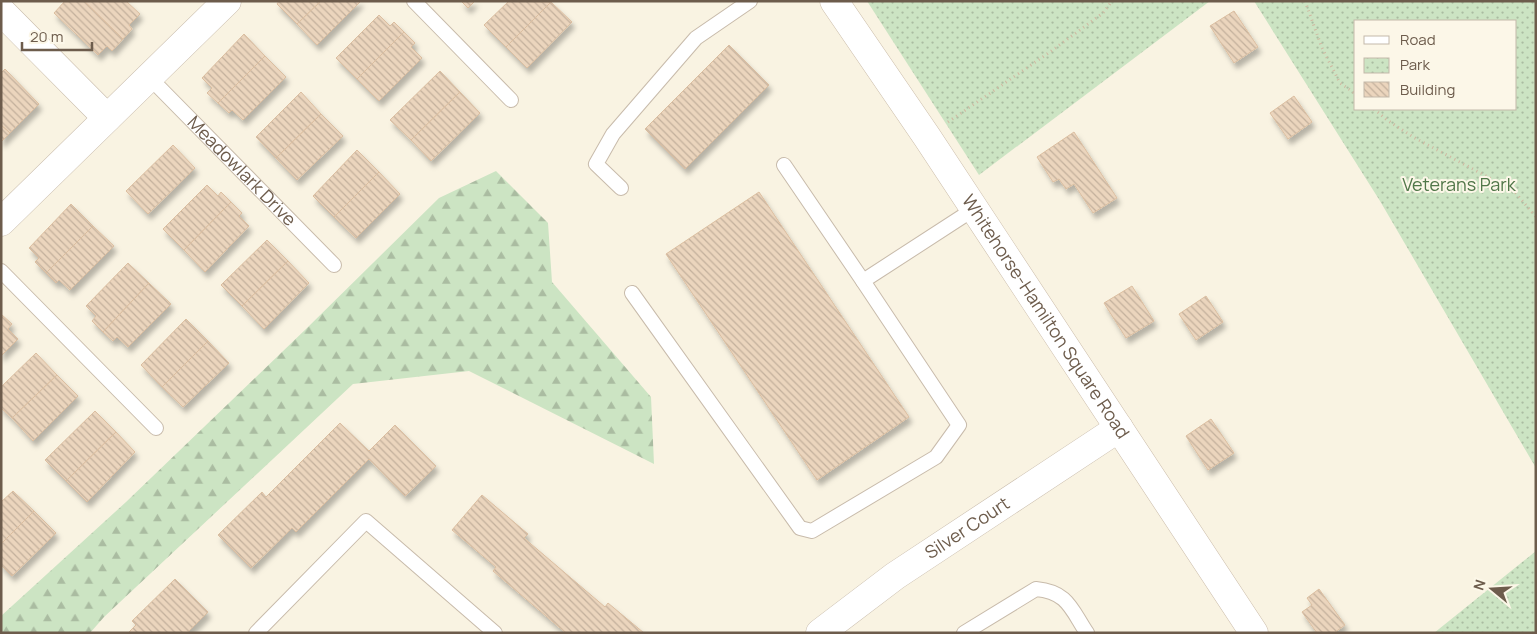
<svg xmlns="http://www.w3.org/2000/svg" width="1537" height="634" font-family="Manrope,sans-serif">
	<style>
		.forest { fill: url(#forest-firs) }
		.park { fill: url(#park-dots); fill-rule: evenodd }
		.building { fill: url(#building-back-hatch); stroke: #dbbea0; filter: url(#shadow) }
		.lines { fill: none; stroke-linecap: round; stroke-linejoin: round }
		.lane-casing { stroke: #c8bbab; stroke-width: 16 }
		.street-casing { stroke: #c8bbab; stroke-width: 29 }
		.secondary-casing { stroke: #cbbca9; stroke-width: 29 }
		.path { stroke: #cfb8a1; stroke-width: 3; stroke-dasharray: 1 4; stroke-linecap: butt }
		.lane { stroke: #fff; stroke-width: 14 }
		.street { stroke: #fff; stroke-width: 28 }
		.secondary { stroke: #fff; stroke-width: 28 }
		.labels { text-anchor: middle; stroke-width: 4; stroke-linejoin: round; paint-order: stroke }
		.street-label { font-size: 18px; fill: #6d5c4c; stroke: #fcf7e8 }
		.park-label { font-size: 18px; fill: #517749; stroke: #fcf7e8 }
	</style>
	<defs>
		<pattern id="forest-firs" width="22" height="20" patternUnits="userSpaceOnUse" patternTransform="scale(1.25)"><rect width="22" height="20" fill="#cce4c3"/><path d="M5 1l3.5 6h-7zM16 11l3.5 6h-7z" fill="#aabca1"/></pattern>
		<pattern id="park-dots" width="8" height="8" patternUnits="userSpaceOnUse" patternTransform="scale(1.25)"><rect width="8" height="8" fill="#cce4c3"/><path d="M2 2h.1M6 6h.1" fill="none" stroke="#aabca1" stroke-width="1.8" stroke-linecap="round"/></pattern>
		<pattern id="building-back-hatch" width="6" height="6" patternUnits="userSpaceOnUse" patternTransform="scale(1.25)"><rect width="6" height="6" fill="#ebd5bd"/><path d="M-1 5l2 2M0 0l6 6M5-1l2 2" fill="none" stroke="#c3b09c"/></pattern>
		<filter id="shadow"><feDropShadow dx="3" dy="5.5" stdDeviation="2.5" flood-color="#0004"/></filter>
	</defs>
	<rect width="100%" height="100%" fill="#f9f3e2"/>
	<polygon class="forest" points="496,171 548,223 552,282 651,397 654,464 469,371 353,384 104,617 90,633 1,633 1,616 126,502 307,328 439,198"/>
	<g class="park">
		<polygon points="867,1 1210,1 979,175"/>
		<path d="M1254,1h282v467l-156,-267zM1356,21h160v88h-160z"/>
		<polygon points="1536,551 1536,633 1434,633"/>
	</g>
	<g class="building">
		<polygon points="65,1 84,1 123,39 112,51 107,46 98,55 54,13"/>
		<polygon points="84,1 126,1 140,14 129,25 132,29 123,39"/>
		<polygon points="279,1 321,1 297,24 277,4"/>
		<polygon points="321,1 361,1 317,45 297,24"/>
		<polygon points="461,1 475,1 468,8"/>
		<polygon points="509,1 551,2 506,47 484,25"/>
		<polygon points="551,2 572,22 527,68 506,47"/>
		<polygon points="1234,11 1258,47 1234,63 1210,26"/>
		<polygon points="379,15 390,26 394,22 404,32 357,79 336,58"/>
		<polygon points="404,32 415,43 411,47 422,58 379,101 357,79"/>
		<polygon points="244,34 265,56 218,103 207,93 212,88 202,78"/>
		<polygon points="729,45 769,85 685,169 645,129"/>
		<polygon points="265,56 286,77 243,120 232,110 229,113 218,103"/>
		<polygon points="5,69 39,104 10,133 1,125 1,73"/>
		<polygon points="440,71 460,92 411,140 390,120"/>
		<polygon points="301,92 321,114 276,158 256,137"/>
		<polygon points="460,92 480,113 431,161 411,140"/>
		<polygon points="1294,96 1312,122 1288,139 1270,113"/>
		<polygon points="321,114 343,136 297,180 276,158"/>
		<polygon points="1,125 10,133 1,142"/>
		<polygon points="1074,132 1117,198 1093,213 1074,184 1066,189 1059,179 1053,182 1037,157"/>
		<polygon points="173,145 195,168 148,214 126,191"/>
		<polygon points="357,150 379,172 334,217 313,196"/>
		<polygon points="379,172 400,194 356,238 334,217"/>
		<polygon points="207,185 218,196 221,192 231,202 184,250 163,229"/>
		<polygon points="759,192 909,417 817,480 666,254"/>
		<polygon points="231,202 242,213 239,216 249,226 205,272 184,250"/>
		<polygon points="71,204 93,226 46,273 35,262 39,258 29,248"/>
		<polygon points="93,226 114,246 70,290 59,280 56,283 46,273"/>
		<polygon points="267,240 288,261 242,306 221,285"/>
		<polygon points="288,261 309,283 264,329 242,306"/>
		<polygon points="128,263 149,283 103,332 92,321 96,316 86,306"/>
		<polygon points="149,283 171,304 128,347 117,337 113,341 103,332"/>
		<polygon points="1132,286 1154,321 1126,338 1104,303"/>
		<polygon points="1206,296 1223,322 1196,340 1179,314"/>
		<polygon points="1,314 12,324 8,329 18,339 1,356"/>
		<polygon points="186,319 208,341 162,387 141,365"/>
		<polygon points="208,341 229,363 183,407 162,387"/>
		<polygon points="36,353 57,375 12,418 1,408 1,387"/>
		<polygon points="57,375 78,396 33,441 12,418"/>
		<polygon points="95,411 116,432 66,481 45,460"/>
		<polygon points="1211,419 1234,453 1208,470 1186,436"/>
		<polygon points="340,423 369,451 395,425 436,466 405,496 369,459 296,532 292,528 251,568 218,535 262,492 266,497"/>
		<polygon points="116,432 135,452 87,502 66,481"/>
		<polygon points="13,491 34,511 1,544 1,502"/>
		<polygon points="482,495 528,534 524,538 605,607 608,603 644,633 566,633 493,571 496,567 452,530"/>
		<polygon points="34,511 56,533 12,576 1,565 1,544"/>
		<polygon points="175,579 208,612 187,633 128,633 136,625 132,621"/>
		<polygon points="1319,589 1345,625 1334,633 1317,633 1302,612 1312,605 1307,598"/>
	</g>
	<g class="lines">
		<defs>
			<g id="lane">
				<polyline points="414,1 511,100"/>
				<path id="s1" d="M149,77l185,188"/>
				<polyline points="784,165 863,281"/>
				<polyline points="621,188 596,164 613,134 696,38 750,1"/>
				<polyline points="1,271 156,428"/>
				<polyline points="632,293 800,528 812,531 936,457 959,425 863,281 974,209"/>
				<polyline points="256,633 366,521 495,633"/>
				<path d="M964,633l72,-44c32,3 35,20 51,44"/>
			</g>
			<g id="street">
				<polyline points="1,11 107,118"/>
				<polyline points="1,222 227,1"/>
				<path id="s2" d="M820,633l75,-57 224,-148"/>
			</g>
			<g id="secondary">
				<path id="s3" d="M834,1l93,136 327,496"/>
			</g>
		</defs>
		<use href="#lane" class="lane-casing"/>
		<use href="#street" class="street-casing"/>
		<use href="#secondary" class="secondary-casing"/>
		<g class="path">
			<polyline points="1305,1 1322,48 1340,83 1356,94"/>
			<polyline points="1374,109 1387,120 1413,137 1514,191 1536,217"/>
			<polyline points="948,122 1050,52 1103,13 1112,1"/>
		</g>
		<use href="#lane" class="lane"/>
		<use href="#street" class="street"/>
		<use href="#secondary" class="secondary"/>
	</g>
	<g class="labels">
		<g class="street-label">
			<text dy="6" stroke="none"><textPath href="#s1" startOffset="132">Meadowlark Drive</textPath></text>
			<text dy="6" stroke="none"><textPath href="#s3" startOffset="380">Whitehorse-Hamilton Square Road</textPath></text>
			<text dy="6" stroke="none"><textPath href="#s2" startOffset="181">Silver Court</textPath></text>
		</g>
		<g class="park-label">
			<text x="1459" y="191">Veterans Park</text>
		</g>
	</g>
	<rect width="1537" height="634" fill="none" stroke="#6d5c4c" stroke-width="5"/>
	<rect x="1354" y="20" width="162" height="90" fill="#fcf7e8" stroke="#c3b9aa"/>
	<rect x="1364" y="36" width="25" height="8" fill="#ffffff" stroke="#c3b9aa"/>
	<text x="1400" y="45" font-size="15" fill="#6d5c4c">Road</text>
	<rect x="1364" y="58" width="25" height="15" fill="url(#park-dots)" stroke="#c3b9aa"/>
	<text x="1400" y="70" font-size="15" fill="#6d5c4c">Park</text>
	<rect x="1364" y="82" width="25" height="15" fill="url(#building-back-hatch)" stroke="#c3b9aa"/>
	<text x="1400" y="95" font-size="15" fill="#6d5c4c">Building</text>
	<g transform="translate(1492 589) rotate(288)" stroke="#fcf7e8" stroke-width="4" paint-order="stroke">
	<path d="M0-4L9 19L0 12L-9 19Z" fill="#6d5c4c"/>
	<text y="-8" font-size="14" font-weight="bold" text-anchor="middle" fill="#6d5c4c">N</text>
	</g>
	<path d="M22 42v8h70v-8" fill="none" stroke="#6d5c4c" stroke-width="2.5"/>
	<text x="30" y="42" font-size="15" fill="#6d5c4c" stroke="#fcf7e8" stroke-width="4" paint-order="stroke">20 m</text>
</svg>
